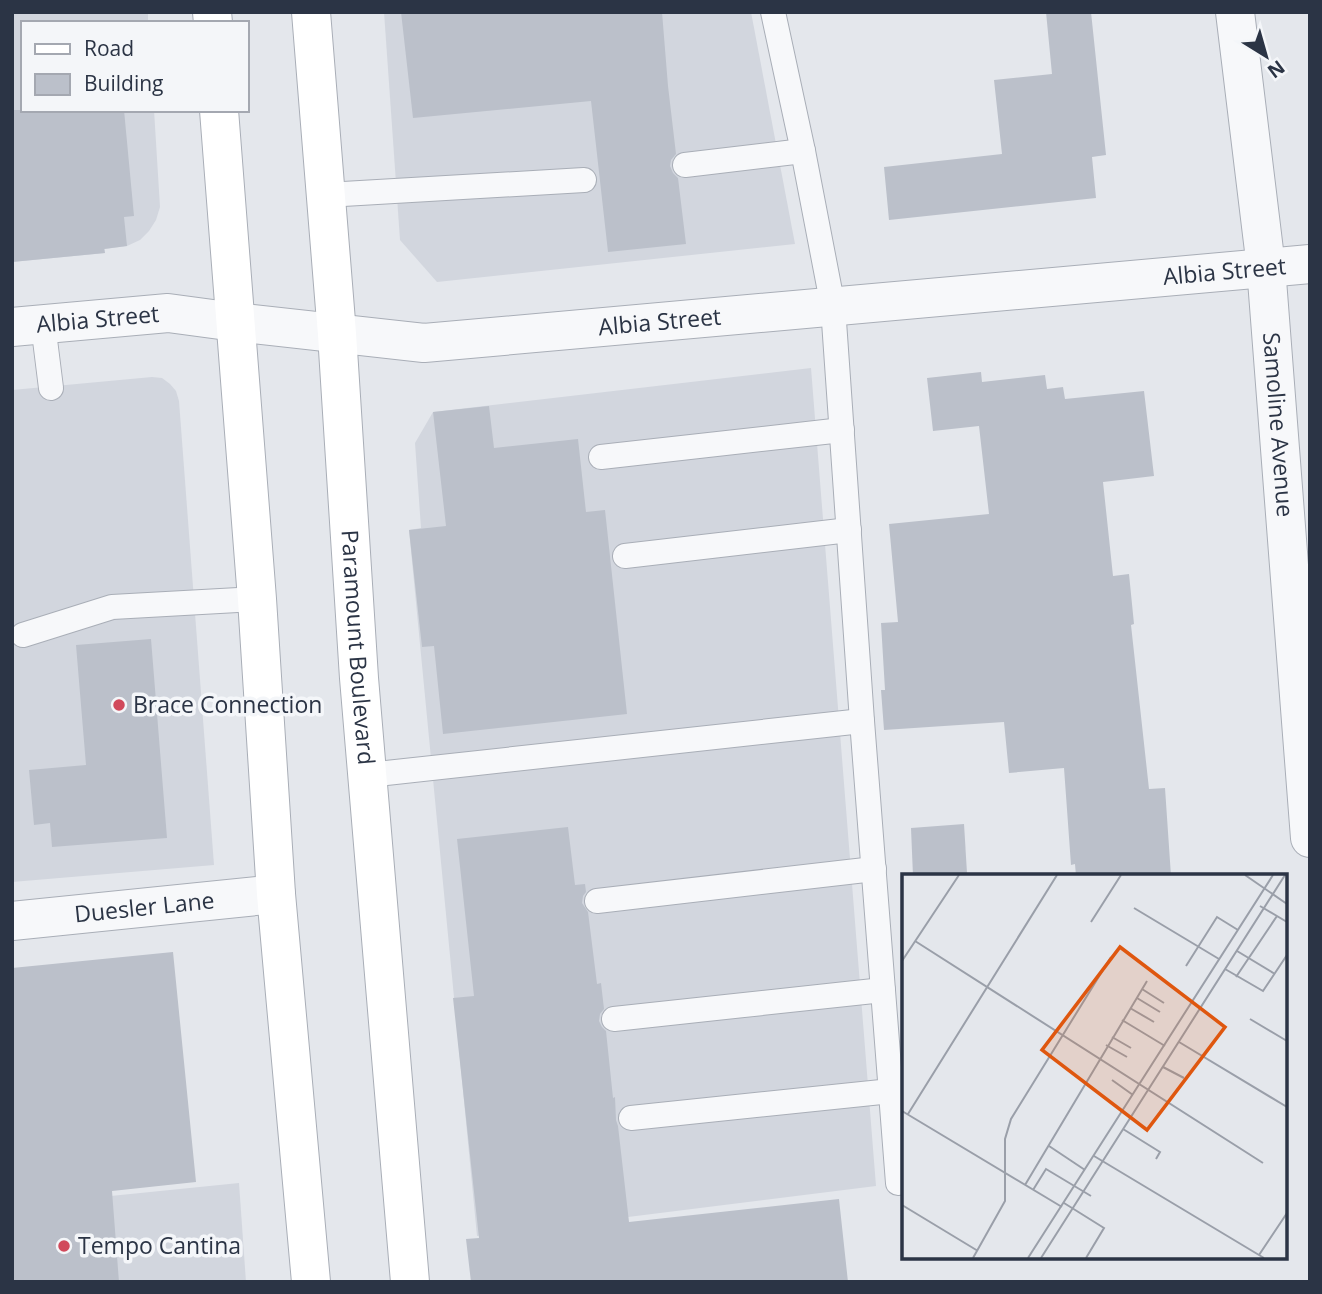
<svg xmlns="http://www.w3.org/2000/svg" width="1322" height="1294" font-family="'Open Sans',sans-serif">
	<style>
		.built { fill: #d2d6de }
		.building { fill: #bbc0ca }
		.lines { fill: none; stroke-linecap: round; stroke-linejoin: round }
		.lane-casing { stroke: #a9aeb7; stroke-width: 26 }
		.street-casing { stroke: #a9aeb7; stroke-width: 40 }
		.secondary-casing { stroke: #a9aeb7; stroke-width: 40 }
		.lane { stroke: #f7f8fa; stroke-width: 24 }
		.street { stroke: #f7f8fa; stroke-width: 38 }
		.secondary { stroke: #fff; stroke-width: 38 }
		.poi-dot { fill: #d1495b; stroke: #f4f6f9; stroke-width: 2.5 }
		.labels { text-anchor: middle; stroke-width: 7; stroke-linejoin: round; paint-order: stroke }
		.street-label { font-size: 23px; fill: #2b3445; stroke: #f4f6f9 }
		.poi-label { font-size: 23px; fill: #2b3445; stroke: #f4f6f9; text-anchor: start }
		.inset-road { fill: none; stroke: #9a9fa9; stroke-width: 2 }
		.view { fill: #df570f; fill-opacity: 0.15; stroke: #df570f; stroke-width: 3.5 }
		.inset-edge { fill: none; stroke: #2b3445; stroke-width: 3.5 }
	</style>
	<rect width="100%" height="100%" fill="#e4e7ec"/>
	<g class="built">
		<polygon points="12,12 148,12 148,23 23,23 23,110 154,110 160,207 156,220 149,231 140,240 127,246 105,249 105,253 12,262"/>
		<polygon points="384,12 751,12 795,244 437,282 400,240"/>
		<polygon points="811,368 876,1186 477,1236 409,530 421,528 415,443 433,412"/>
		<polygon points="152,377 162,378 170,384 176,391 179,401 214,865 12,882 12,390"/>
		<polygon points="239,1183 246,1282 12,1282 12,1206"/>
	</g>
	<g class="building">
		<polygon points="401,12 662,12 668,86 676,154 671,160 670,166 673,173 678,178 686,244 608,252 591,101 413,118"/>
		<polygon points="1046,12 1091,12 1106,155 1092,157 1096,198 889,220 884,167 1002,154 994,80 1052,74"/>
		<polygon points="12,110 124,110 134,216 124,217 127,246 104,249 105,253 12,262"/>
		<polygon points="981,372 982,382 1045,375 1047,389 1063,387 1065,399 1144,391 1154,476 1103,482 1113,576 1129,574 1134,624 1131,625 1149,789 1165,788 1171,876 1076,876 1075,864 1071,865 1064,768 1009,773 1004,722 884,730 881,690 885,690 881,623 898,622 889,524 989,514 979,426 933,431 927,378"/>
		<polygon points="489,406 494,448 578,439 586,512 605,510 627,714 443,734 434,646 422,647 409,530 446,526 433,412"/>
		<polygon points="151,639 167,838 52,847 50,823 34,825 29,770 86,765 76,645"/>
		<polygon points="964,824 967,873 913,876 911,828"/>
		<polygon points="568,827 575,885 585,884 586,892 583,896 582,903 588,912 597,984 601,983 604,1009 600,1014 599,1021 602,1027 606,1031 613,1098 615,1097 616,1120 618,1126 629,1222 839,1199 848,1282 471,1282 466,1239 479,1238 453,998 474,996 457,839"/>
		<polygon points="173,952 196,1182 112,1191 119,1282 12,1282 12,968"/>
	</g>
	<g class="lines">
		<defs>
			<g id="lane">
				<polyline points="773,12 803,151 833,307 862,721 898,1183"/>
				<polyline points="685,165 803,151"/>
				<polyline points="326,195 584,180"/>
				<polyline points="43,324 51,388"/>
				<polyline points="601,457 842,430"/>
				<polyline points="625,556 849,530"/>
				<polyline points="23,635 112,607 257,599"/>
				<polyline points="368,775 862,721"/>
				<polyline points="597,901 874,869"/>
				<polyline points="614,1019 883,990"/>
				<polyline points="631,1118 891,1091"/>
			</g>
			<g id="street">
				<path id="s1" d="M1235,12l31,255 44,571"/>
				<path id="s2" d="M12,327l156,-14 67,9 189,21 886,-79"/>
				<path id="s3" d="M12,921l264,-27"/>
			</g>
			<g id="secondary">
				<polyline points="212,12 213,23"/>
				<path id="s4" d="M311,12l26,322 22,344 51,604"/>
				<polyline points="219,110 257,599 276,894 311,1282"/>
			</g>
		</defs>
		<use href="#lane" class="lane-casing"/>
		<use href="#street" class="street-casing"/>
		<use href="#secondary" class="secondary-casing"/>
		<use href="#lane" class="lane"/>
		<use href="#street" class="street"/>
		<use href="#secondary" class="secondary"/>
	</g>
	<g class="poi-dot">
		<circle cx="119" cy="705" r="7"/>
		<circle cx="64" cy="1246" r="7"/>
	</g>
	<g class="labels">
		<g class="street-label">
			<text dy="8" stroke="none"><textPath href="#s2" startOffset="1218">Albia Street</textPath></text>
			<text dy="8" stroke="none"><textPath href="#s2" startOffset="86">Albia Street</textPath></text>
			<text dy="8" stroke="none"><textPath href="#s2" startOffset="651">Albia Street</textPath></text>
			<text dy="8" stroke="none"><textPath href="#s1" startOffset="415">Samoline Avenue</textPath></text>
			<text dy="8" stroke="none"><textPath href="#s4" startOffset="637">Paramount Boulevard</textPath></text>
			<text dy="8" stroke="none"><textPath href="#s3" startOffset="133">Duesler Lane</textPath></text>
		</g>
		<g class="poi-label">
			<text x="133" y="713">Brace Connection</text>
			<text x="78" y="1254">Tempo Cantina</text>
		</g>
	</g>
	<g transform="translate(902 874)">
		<rect width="385" height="385" fill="#e4e7ec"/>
		<path class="inset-road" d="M343,1l42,29M358,32l27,16M232,34l85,51M189,48l30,-47M13,67l348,222M335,77l38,23M0,87l57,-86M284,92l31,-49 21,13M323,95l38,22 24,-36M334,103l41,-61M240,115l22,14M235,124l23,14M228,134l24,14M348,145l37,22M220,146l43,26M210,163l19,11M277,168l108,65M204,171l21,12M261,193l21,11M210,206l21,15M0,237l160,96M6,240l149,-239M221,255l37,23 -4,7M147,272l36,24M192,282l170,102M123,311l122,-204M131,316l13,-21 45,27M162,329l40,25 -18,30M0,331l76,46M357,381l28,-42M71,384l32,-57v-62l6,-20 100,-162M126,384l245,-383M139,384l244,-383"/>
		<path class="view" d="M218,73l105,80 -78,103 -105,-80z"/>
		<rect width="385" height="385" class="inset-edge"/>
	</g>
	<rect width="1322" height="1294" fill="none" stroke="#2b3445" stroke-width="28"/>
	<rect x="21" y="21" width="228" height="91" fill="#f4f6f9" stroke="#a4a8b1" stroke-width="2"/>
	<rect x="35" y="44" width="35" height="10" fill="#ffffff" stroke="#a4a8b1" stroke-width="2"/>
	<text x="84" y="56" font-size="21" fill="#2b3445">Road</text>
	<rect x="35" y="74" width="35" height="21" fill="#bbc0ca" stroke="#a4a8b1" stroke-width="2"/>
	<text x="84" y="91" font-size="21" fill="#2b3445">Building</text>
	<g transform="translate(1266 56) rotate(143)" stroke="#f4f6f9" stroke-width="5" paint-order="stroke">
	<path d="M0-5L12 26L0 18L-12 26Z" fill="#2b3445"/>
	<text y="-10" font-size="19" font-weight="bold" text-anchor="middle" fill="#2b3445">N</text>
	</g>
</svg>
